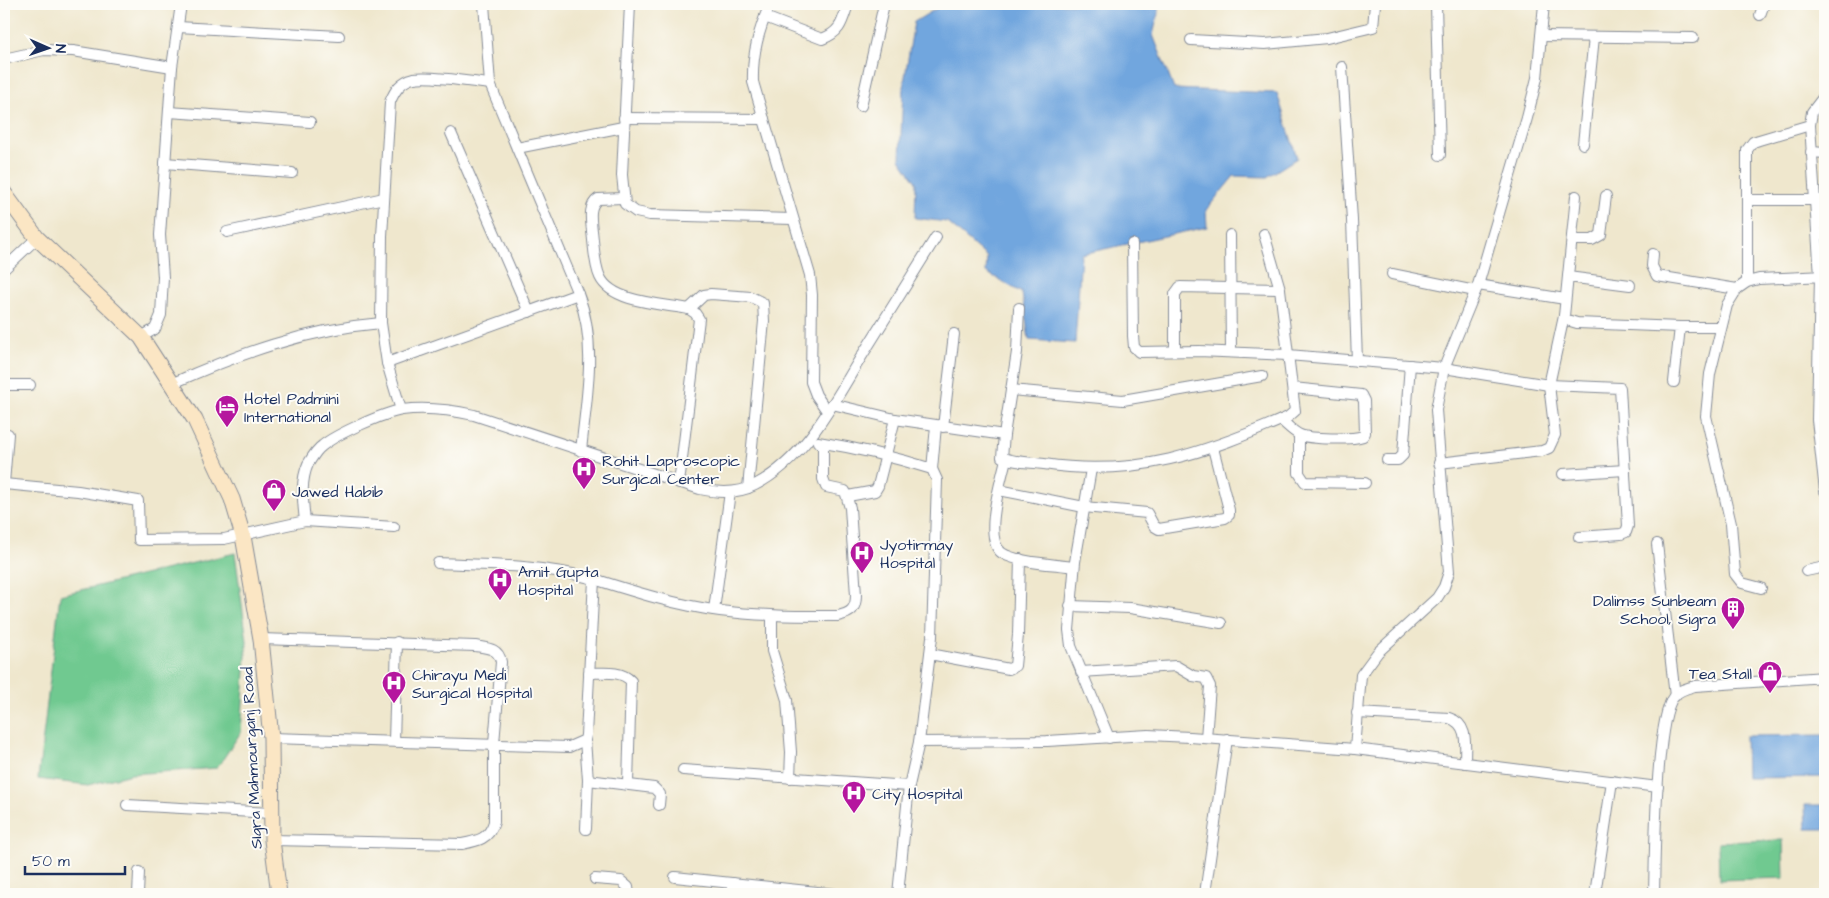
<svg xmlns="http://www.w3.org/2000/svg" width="1829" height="898" font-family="'Architects Daughter',sans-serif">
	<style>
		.green { fill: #70c990; stroke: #467c77 }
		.water { fill: #71a6de; stroke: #466a9e }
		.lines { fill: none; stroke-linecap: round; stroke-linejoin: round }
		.street-casing { stroke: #858b96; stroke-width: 12 }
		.secondary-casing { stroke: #858b96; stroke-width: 17 }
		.street { stroke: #fff; stroke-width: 10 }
		.secondary { stroke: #fbe6c4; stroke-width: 15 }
		.labels { text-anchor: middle; stroke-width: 4; stroke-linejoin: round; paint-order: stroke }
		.poi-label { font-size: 16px; fill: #1b2f5e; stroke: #fdfcf7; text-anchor: start }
		.street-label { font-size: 16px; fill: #1b2f5e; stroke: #fdfcf7 }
	</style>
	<rect width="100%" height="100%" fill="#fdfcf7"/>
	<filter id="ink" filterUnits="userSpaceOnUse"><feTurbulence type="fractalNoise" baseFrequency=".02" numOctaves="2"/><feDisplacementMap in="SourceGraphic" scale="10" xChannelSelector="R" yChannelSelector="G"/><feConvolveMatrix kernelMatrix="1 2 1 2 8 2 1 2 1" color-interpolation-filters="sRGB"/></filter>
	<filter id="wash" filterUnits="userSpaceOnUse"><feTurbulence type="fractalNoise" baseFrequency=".0096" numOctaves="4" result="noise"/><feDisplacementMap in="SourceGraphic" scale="20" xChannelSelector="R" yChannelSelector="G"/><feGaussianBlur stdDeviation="1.12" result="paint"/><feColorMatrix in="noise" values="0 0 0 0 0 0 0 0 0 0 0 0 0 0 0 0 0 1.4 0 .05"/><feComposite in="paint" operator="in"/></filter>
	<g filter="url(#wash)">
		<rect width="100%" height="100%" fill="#efe7cd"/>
		<g class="green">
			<polygon points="235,553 247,641 241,732 217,768 131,774 88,785 38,779 60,595"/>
			<polygon points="1783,840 1784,878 1719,880 1718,842"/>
		</g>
		<g class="water">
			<polygon points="944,4 1189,4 1160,6 1153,35 1174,89 1277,93 1297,158 1267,177 1234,176 1206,210 1207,227 1081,254 1075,343 1029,340 1022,293 986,272 987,257 947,222 915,218 916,182 900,159 903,89 914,22"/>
			<polygon points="1825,735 1825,777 1746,778 1745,736"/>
			<polygon points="1805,805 1825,805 1825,829 1806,829"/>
		</g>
	</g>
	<g filter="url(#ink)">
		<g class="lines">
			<defs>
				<g id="street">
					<polyline points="630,4 622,175 625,204 636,212 650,215 793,219"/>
					<path d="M770,4c-11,26 -18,49 -17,78l57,193 2,20 -1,87 5,13 11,16"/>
					<polyline points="1436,4 1440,155"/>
					<polyline points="1760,15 1764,4"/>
					<path d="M765,17l57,22c19,-7 20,-17 26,-35"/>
					<polyline points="178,27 339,36"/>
					<polyline points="1541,36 1693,38"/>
					<polyline points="1191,40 1265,44 1327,38 1373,27 1375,4"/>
					<polyline points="4,59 44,50 73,51 172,67"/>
					<polyline points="1342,67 1352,220 1357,361"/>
					<polyline points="1825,95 1812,112 1810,125 1820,276 1817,420 1825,491"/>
					<polyline points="861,106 884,4"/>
					<polyline points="169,112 310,122"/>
					<polyline points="624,118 764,119"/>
					<polyline points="451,133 529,312"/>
					<polyline points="1583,144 1594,37"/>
					<polyline points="517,148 623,127"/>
					<polyline points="1811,152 1825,153"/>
					<polyline points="165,163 292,173"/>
					<polyline points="1576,196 1564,316 1567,320 1577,323 1680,327 1674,382"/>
					<path d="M623,198l-25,1c-10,7 -7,21 -6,32 2,15 2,33 8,46 12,26 64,27 89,32l6,4 4,6 -20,164"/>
					<polyline points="1747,200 1825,200"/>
					<polyline points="227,232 384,198"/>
					<polyline points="1230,235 1231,352"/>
					<polyline points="1572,240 1592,240 1601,235 1606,196"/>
					<polyline points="1132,244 1133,336 1134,347 1139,352 1199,351 1288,355 1444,368 1549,385 1620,388 1628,526 1626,532 1621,534 1579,537"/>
					<polyline points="1653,254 1652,266 1657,276 1737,289"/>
					<polyline points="4,269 37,238"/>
					<polyline points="1392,274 1475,291"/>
					<polyline points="1568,277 1630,285"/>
					<polyline points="1747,282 1747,150 1753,142 1759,140 1810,125"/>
					<polyline points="1478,285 1565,299"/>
					<path d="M578,294c20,50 8,105 3,157"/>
					<path d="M1019,308l-2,44 -13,83 -2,22c12,6 29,5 42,7 92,14 161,-11 244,-47l7,-6 -15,-122 -16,-55"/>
					<polyline points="689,309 704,295 711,294 751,297 763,303 764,321 748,488"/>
					<path d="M381,323l1,-87 8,-134c5,-12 11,-21 24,-24 16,-3 58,4 76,6"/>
					<polyline points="1680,327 1721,327"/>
					<polyline points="141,337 155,329 161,315 163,277 160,235 172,67 181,4"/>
					<polyline points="1175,351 1175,294 1180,287 1280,289"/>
					<polyline points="387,363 401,410"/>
					<path d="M171,384c67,-30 136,-55 210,-61l6,40 191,-69 -88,-210 -6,-80"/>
					<polyline points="4,385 30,385"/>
					<polyline points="1011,390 1123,400 1262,376"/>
					<polyline points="832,404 895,419 1004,435"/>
					<path d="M1281,420c6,5 12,12 19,15 11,4 52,5 63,1l2,-3 -1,-32 -3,-6 -68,-7"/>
					<polyline points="943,427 954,334"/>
					<polyline points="4,434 8,434 4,483"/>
					<polyline points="1299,435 1299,473 1305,482 1365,483"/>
					<path d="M818,442c39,6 76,15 114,27l5,11 -5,157 -13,105 -10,44 -11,108"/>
					<path d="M1006,459c-4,19 -24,80 -4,94 16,10 53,11 72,14"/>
					<polyline points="1387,460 1398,460 1403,455 1410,365"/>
					<polyline points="1439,463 1542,451 1549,448 1555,435 1549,385 1564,316"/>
					<polyline points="932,469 936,426"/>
					<polyline points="1091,469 1075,562 1069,630 1071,646 1109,738"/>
					<polyline points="1563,474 1625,470"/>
					<polyline points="4,484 78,491 138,501 139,540 224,539 305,521 394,527"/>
					<polyline points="999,490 1084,507 1147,513 1154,526 1159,529 1225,518 1229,515 1229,510 1213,448"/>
					<polyline points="848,496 875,491 878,486 895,419"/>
					<path d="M305,521c-2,-19 -5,-39 3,-57 3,-5 9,-15 14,-18 14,-12 62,-33 80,-36 25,-3 49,0 72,5l226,74c18,4 38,5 55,-4 52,-27 79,-84 108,-131 24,-39 49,-78 73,-117"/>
					<polyline points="1657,544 1675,696"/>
					<path d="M438,563c53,2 104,2 156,16"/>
					<polyline points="1806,571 1825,567"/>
					<polyline points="1761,588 1742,583 1735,574 1731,524 1706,416 1710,374 1727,305 1737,289 1747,282 1759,279 1825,276"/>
					<polyline points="1070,606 1130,608 1221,623"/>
					<polyline points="714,610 730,492"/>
					<polyline points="772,616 772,651 787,700 791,752 790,778"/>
					<path d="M261,639l214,7c12,2 24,2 26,16l-7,81v79c-5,17 -16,19 -32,22l-190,-4"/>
					<polyline points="930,654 1009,669 1015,666 1018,635 1020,559"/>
					<polyline points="1081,672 1176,666 1193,676 1206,678 1210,686 1206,738"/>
					<path d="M589,673c14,0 32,-3 42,8l-3,102"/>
					<path d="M1357,713l92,5c20,6 16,27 16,45"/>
					<path d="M271,738l298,9 16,-7 1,-5 8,-156c41,13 82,26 126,32 39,5 78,5 118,5 13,-3 18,-7 18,-21l-6,-87 -5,-17 -19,-4 -3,-8v-36"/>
					<polyline points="585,740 588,780 654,788 660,794 659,805"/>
					<polyline points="394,741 397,642"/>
					<polyline points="919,742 1047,741 1148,735 1190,737 1355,749 1658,787"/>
					<polyline points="1355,749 1361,675 1378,652 1437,598 1444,587 1449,572 1436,410 1444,368 1478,285 1527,118 1537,78 1544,4"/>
					<polyline points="683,770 909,786"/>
					<polyline points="127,805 271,813"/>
					<polyline points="586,829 588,780"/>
					<polyline points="675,877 836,894"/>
					<polyline points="595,879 621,881 628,887 629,894"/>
					<polyline points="733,883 733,894"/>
					<polyline points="138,894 139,872"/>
					<polyline points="1205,894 1227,739"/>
					<polyline points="1595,894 1612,781"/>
					<path d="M1654,894c1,-36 1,-175 20,-198 5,-6 14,-8 21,-10l130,-9"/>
				</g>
				<polyline id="secondary" points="4,193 37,238 141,337 195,420 232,499 243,536 261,639 271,738 272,840 279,894"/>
			</defs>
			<use href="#street" class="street-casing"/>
			<use href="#secondary" class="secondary-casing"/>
			<use href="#street" class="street"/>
			<use href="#secondary" class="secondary"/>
		</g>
	</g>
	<defs>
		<symbol id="hotel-pin" viewBox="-11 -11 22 30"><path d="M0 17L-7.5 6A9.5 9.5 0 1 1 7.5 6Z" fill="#b5179e" stroke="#fdfcf7"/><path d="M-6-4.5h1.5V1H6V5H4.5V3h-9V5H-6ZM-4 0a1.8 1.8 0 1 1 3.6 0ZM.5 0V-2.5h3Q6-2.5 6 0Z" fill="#fff"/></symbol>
		<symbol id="hospital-pin" viewBox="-11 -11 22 30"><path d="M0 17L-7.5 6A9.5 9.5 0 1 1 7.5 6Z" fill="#b5179e" stroke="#fdfcf7"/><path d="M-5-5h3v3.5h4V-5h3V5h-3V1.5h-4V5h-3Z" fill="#fff"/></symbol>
		<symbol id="shop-pin" viewBox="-11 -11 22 30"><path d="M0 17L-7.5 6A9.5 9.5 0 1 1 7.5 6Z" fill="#b5179e" stroke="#fdfcf7"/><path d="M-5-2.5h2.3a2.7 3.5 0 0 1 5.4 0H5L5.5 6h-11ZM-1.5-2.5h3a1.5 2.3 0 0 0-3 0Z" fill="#fff"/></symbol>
		<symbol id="building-pin" viewBox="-11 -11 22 30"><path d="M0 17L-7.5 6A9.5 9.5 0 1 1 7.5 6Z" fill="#b5179e" stroke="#fdfcf7"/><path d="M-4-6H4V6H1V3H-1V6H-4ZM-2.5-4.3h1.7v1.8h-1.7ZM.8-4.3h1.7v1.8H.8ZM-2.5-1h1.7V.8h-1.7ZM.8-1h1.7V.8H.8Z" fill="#fff"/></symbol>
	</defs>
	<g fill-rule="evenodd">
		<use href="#hotel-pin" x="213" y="393" width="28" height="38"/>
		<use href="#hospital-pin" x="570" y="455" width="28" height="38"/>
		<use href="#shop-pin" x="260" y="477" width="28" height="38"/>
		<use href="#hospital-pin" x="848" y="539" width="28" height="38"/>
		<use href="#hospital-pin" x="486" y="566" width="28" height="38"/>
		<use href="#building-pin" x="1719" y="595" width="28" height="38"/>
		<use href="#shop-pin" x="1756" y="659" width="28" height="38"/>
		<use href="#hospital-pin" x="380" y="669" width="28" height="38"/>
		<use href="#hospital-pin" x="840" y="779" width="28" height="38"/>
	</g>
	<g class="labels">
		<g class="poi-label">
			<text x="244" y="404">Hotel Padmini<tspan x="244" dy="18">International</tspan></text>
			<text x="602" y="466">Rohit Laproscopic<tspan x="602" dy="18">Surgical Center</tspan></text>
			<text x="292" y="497">Jawed Habib</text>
			<text x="880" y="550">Jyotirmay<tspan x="880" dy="18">Hospital</tspan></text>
			<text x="518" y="577">Amit Gupta<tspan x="518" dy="18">Hospital</tspan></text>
			<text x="1716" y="606" text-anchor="end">Dalimss Sunbeam<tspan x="1716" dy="18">School, Sigra</tspan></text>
			<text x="1752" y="679" text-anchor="end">Tea Stall</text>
			<text x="412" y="680">Chirayu Medi<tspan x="412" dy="18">Surgical Hospital</tspan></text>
			<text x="872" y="799">City Hospital</text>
		</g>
		<g class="street-label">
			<text transform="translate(251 758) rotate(-93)" y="6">SIgra Mahmourganj Road</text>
		</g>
	</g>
	<rect width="1829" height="898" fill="none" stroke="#fdfcf7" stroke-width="20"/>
	<g transform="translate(48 48) rotate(92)" stroke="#fdfcf7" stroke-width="4" paint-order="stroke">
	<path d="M0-4L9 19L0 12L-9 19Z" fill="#1b2f5e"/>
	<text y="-8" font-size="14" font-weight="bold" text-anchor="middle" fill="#1b2f5e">N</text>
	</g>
	<path d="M25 866v8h100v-8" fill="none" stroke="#1b2f5e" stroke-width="2.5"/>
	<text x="32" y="866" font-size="15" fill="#1b2f5e" stroke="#fdfcf7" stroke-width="4" paint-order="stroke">50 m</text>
</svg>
